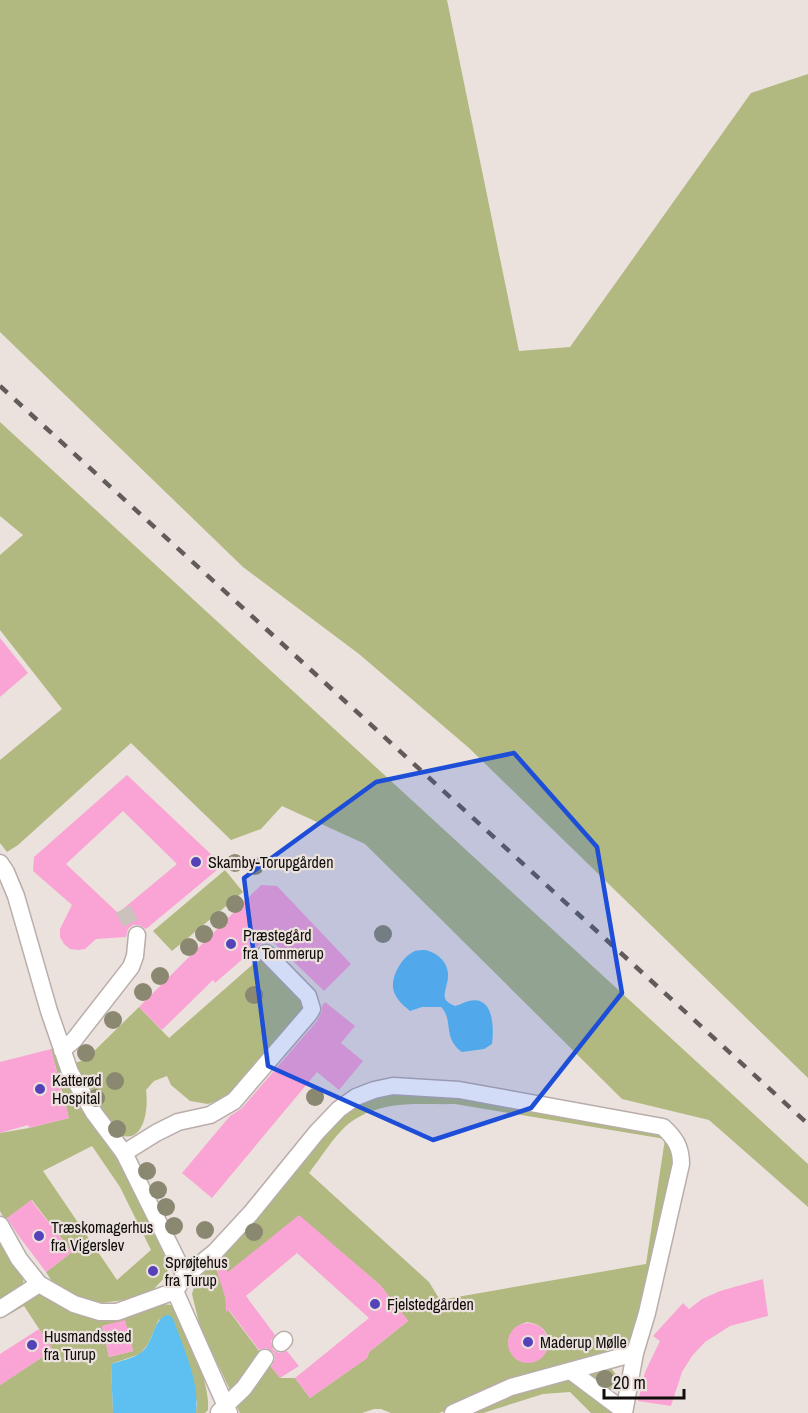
<svg xmlns="http://www.w3.org/2000/svg" width="808" height="1413" font-family="'Archivo Narrow',sans-serif">
	<style>
		.green { fill: #b1b880; fill-rule: evenodd }
		.water { fill: #5ec0f1 }
		.building { fill: #f9a4d4; fill-rule: evenodd }
		.lines { fill: none; stroke-linecap: round; stroke-linejoin: round }
		.pedestrian-tunnel { stroke: #cbc2be; stroke-width: 16; stroke-dasharray: 16 8; stroke-linecap: butt }
		.pedestrian-casing { stroke: #b8ada9; stroke-width: 19 }
		.pedestrian { stroke: #fff; stroke-width: 16 }
		.rail { stroke: #615c59; stroke-width: 4.5; stroke-dasharray: 10 10; stroke-linecap: butt }
		.tree { fill: #8a8870 }
		.marked { fill: #1d4ed8; fill-opacity: 0.2; stroke: #1d4ed8; stroke-width: 4.5; stroke-linejoin: round }
		.poi-dot { fill: #5542b9; stroke: #ece2dd; stroke-width: 2 }
		.labels { text-anchor: middle; stroke-width: 4.5; stroke-linejoin: round; paint-order: stroke }
		.poi-label { font-size: 16px; fill: #100d0b; stroke: #ece2dd; text-anchor: start }
	</style>
	<rect width="100%" height="100%" fill="#ece2dd"/>
	<g class="green">
		<polygon points="0,0 447,0 519,351 570,347 751,93 808,74 808,1078 469,748 359,654 243,567 0,332"/>
		<polygon points="0,422 808,1164 808,1207 709,1120 622,1099 365,844 282,806 261,829 231,840 131,743 18,845 7,852 0,843 0,760 62,709 0,630 0,555 23,535 0,516"/>
		<polygon points="225,870 243,892 172,951 153,931"/>
		<path d="M260,958l43,42 4,8 -78,89 -21,7 -18,-3 -19,-16 -4,-9 -13,5 -8,9c3,21 -3,60 -32,42l-40,-69 11,-3 54,-53 30,31z"/>
		<path d="M54,1048l13,35 13,25 36,50 16,28 24,47 12,33 -1,9 -16,17 -19,7 -31,4 -16,-3 -31,-15 -8,-13 26,-20 -40,-52 -27,20 -5,-9v-78l29,-5 40,-10 -18,-69zM92,1146l28,41 31,63 -34,30 -74,-109z"/>
		<path d="M393,1091l67,5 195,34 15,12 4,19 -38,170 -6,9 -15,10 -176,63h-48l-10,-4h-7l-12,4h-122l-4,-8 31,-44 13,17h15l15,20 57,-40 2,-6 39,-31 -28,-36 -81,-69 -74,81 4,14 33,44 -31,37 -31,-65 -8,-33 4,-13 35,-36 101,-122 31,-24zM455,1104l210,35 -19,125 -206,36 -11,-18 -120,-109c11,-14 25,-37 38,-48 33,-26 69,-20 108,-21zM527,1322c36,4 23,52 -11,37 -14,-14 -8,-32 11,-37z"/>
		<path d="M0,1241l23,36c3,14 -13,22 -23,30z"/>
		<path d="M40,1294l26,14 97,-4 8,1c16,20 40,81 37,105l-3,3h-9l1,-11 -38,-83 -11,25 -8,10 -29,10 2,49h-113v-28l53,-35 -29,-44 -16,9 -2,-3zM125,1321l8,30 -24,6 -7,-31z"/>
		<polygon points="611,1368 618,1377 617,1386 612,1392 587,1379 587,1372"/>
		<polygon points="569,1377 607,1407 611,1413 591,1413 570,1392 543,1394 483,1413 465,1413 491,1400"/>
	</g>
	<g class="water">
		<path d="M425,950c15,3 27,16 22,33 -2,11 -7,17 8,23 5,-1 9,-4 14,-5 25,-6 25,27 23,43l-8,5 -22,3c-20,-14 -8,-32 -21,-45h-19l-12,4c-6,-5 -13,-11 -16,-19 -5,-13 8,-36 21,-41 3,-1 7,-1 10,-1z"/>
		<path d="M166,1315l5,1 3,5c10,29 26,61 22,92h-83l-2,-49c9,-3 20,-5 28,-10 15,-9 12,-31 27,-39z"/>
	</g>
	<g class="building">
		<polygon points="0,638 28,673 0,697"/>
		<path d="M127,775l90,85v10l-71,59 -7,-4h-6l-5,4 -2,8 -30,2 -11,10 -7,1 -8,-1 -6,-5 -4,-7v-8l12,-24 -39,-34 1,-14zM123,811l54,53 -59,49 -52,-49z"/>
		<polygon points="261,885 277,886 351,964 324,991 268,937 215,983 213,980 162,1030 139,1007"/>
		<polygon points="325,1002 355,1026 341,1043 363,1061 339,1090 317,1072 212,1198 182,1173 230,1116 242,1108 317,1021 322,1011 322,1006"/>
		<polygon points="51,1049 69,1118 29,1128 28,1125 0,1133 0,1062"/>
		<polygon points="31,1200 72,1252 46,1272 18,1235 7,1218"/>
		<polygon points="299,1215 380,1285 408,1321 369,1352 367,1358 310,1398 295,1378 369,1318 297,1253 246,1296 275,1335 271,1341 273,1350 279,1353 287,1351 299,1366 280,1378 271,1367 275,1359 274,1353 266,1348 259,1350 229,1310 226,1312 225,1297 215,1265 220,1261 228,1272"/>
		<polygon points="763,1279 768,1316 730,1326 705,1342 692,1356 682,1372 671,1406 638,1401 645,1372 660,1341 653,1336 683,1303 689,1309 702,1299 720,1291"/>
		<polygon points="125,1320 133,1351 109,1357 102,1326"/>
		<circle cx="528" cy="1343" r="20"/>
		<polygon points="39,1329 53,1350 0,1385 0,1354"/>
	</g>
	<g class="lines">
		<polyline class="pedestrian-tunnel" points="123,909 137,935"/>
		<defs>
			<g id="pedestrian">
				<polyline points="0,863 6,872 16,896 49,1011 70,1072 94,1113 124,1153 185,1276"/>
				<polyline points="62,1050 74,1040 131,967 135,956 137,935"/>
				<polyline points="124,1153 156,1133 178,1122 210,1115 234,1101 309,1014 312,1009 308,996 266,953"/>
				<polyline points="0,1225 19,1259 39,1284"/>
				<polyline points="175,1291 229,1413"/>
				<path d="M0,1309l39,-25 35,20 26,8h17l58,-21 10,-15 30,-24 36,-39 66,-81 22,-23 17,-12 18,-7 19,-4 66,4 204,37c12,11 18,20 18,37l-34,149 -12,40 -11,60"/>
				<polyline points="281,1343 284,1340"/>
				<polyline points="572,1372 624,1411"/>
				<polyline points="219,1412 244,1388 265,1358"/>
				<polyline points="453,1413 511,1387 635,1353"/>
			</g>
		</defs>
		<use href="#pedestrian" class="pedestrian-casing"/>
		<use href="#pedestrian" class="pedestrian"/>
		<polyline class="rail" points="0,386 808,1124"/>
	</g>
	<g class="tree">
		<circle cx="235" cy="863" r="9"/>
		<circle cx="255" cy="866" r="9"/>
		<circle cx="235" cy="904" r="9"/>
		<circle cx="219" cy="920" r="9"/>
		<circle cx="204" cy="934" r="9"/>
		<circle cx="383" cy="934" r="9"/>
		<circle cx="189" cy="947" r="9"/>
		<circle cx="160" cy="976" r="9"/>
		<circle cx="143" cy="992" r="9"/>
		<circle cx="254" cy="995" r="9"/>
		<circle cx="113" cy="1020" r="9"/>
		<circle cx="86" cy="1053" r="9"/>
		<circle cx="115" cy="1081" r="9"/>
		<circle cx="315" cy="1097" r="9"/>
		<circle cx="96" cy="1098" r="9"/>
		<circle cx="117" cy="1129" r="9"/>
		<circle cx="147" cy="1171" r="9"/>
		<circle cx="158" cy="1190" r="9"/>
		<circle cx="166" cy="1207" r="9"/>
		<circle cx="174" cy="1226" r="9"/>
		<circle cx="205" cy="1230" r="9"/>
		<circle cx="254" cy="1232" r="9"/>
		<circle cx="605" cy="1379" r="9"/>
	</g>
	<path class="marked" d="M514,753l83,94 25,146 -91,115 -98,32 -165,-74 -24,-188 132,-96z"/>
	<g class="poi-dot">
		<circle cx="196" cy="862" r="6"/>
		<circle cx="231" cy="944" r="6"/>
		<circle cx="40" cy="1089" r="6"/>
		<circle cx="39" cy="1236" r="6"/>
		<circle cx="153" cy="1271" r="6"/>
		<circle cx="375" cy="1304" r="6"/>
		<circle cx="528" cy="1342" r="6"/>
		<circle cx="32" cy="1345" r="6"/>
	</g>
	<g class="labels">
		<g class="poi-label">
			<text x="208" y="868">Skamby-Torupgården</text>
			<text x="243" y="941">Præstegård<tspan x="243" dy="18">fra Tommerup</tspan></text>
			<text x="52" y="1086">Katterød<tspan x="52" dy="18">Hospital</tspan></text>
			<text x="51" y="1233">Træskomagerhus<tspan x="51" dy="18">fra Vigerslev</tspan></text>
			<text x="165" y="1268">Sprøjtehus<tspan x="165" dy="18">fra Turup</tspan></text>
			<text x="387" y="1310">Fjelstedgården</text>
			<text x="44" y="1342">Husmandssted<tspan x="44" dy="18">fra Turup</tspan></text>
			<text x="540" y="1348">Maderup Mølle</text>
		</g>
	</g>
	<path d="M604 1389v9h80v-9" fill="none" stroke="#100d0b" stroke-width="3"/>
	<text x="613" y="1389" font-size="18" fill="#100d0b" stroke="#ece2dd" stroke-width="4.5" paint-order="stroke">20 m</text>
</svg>
